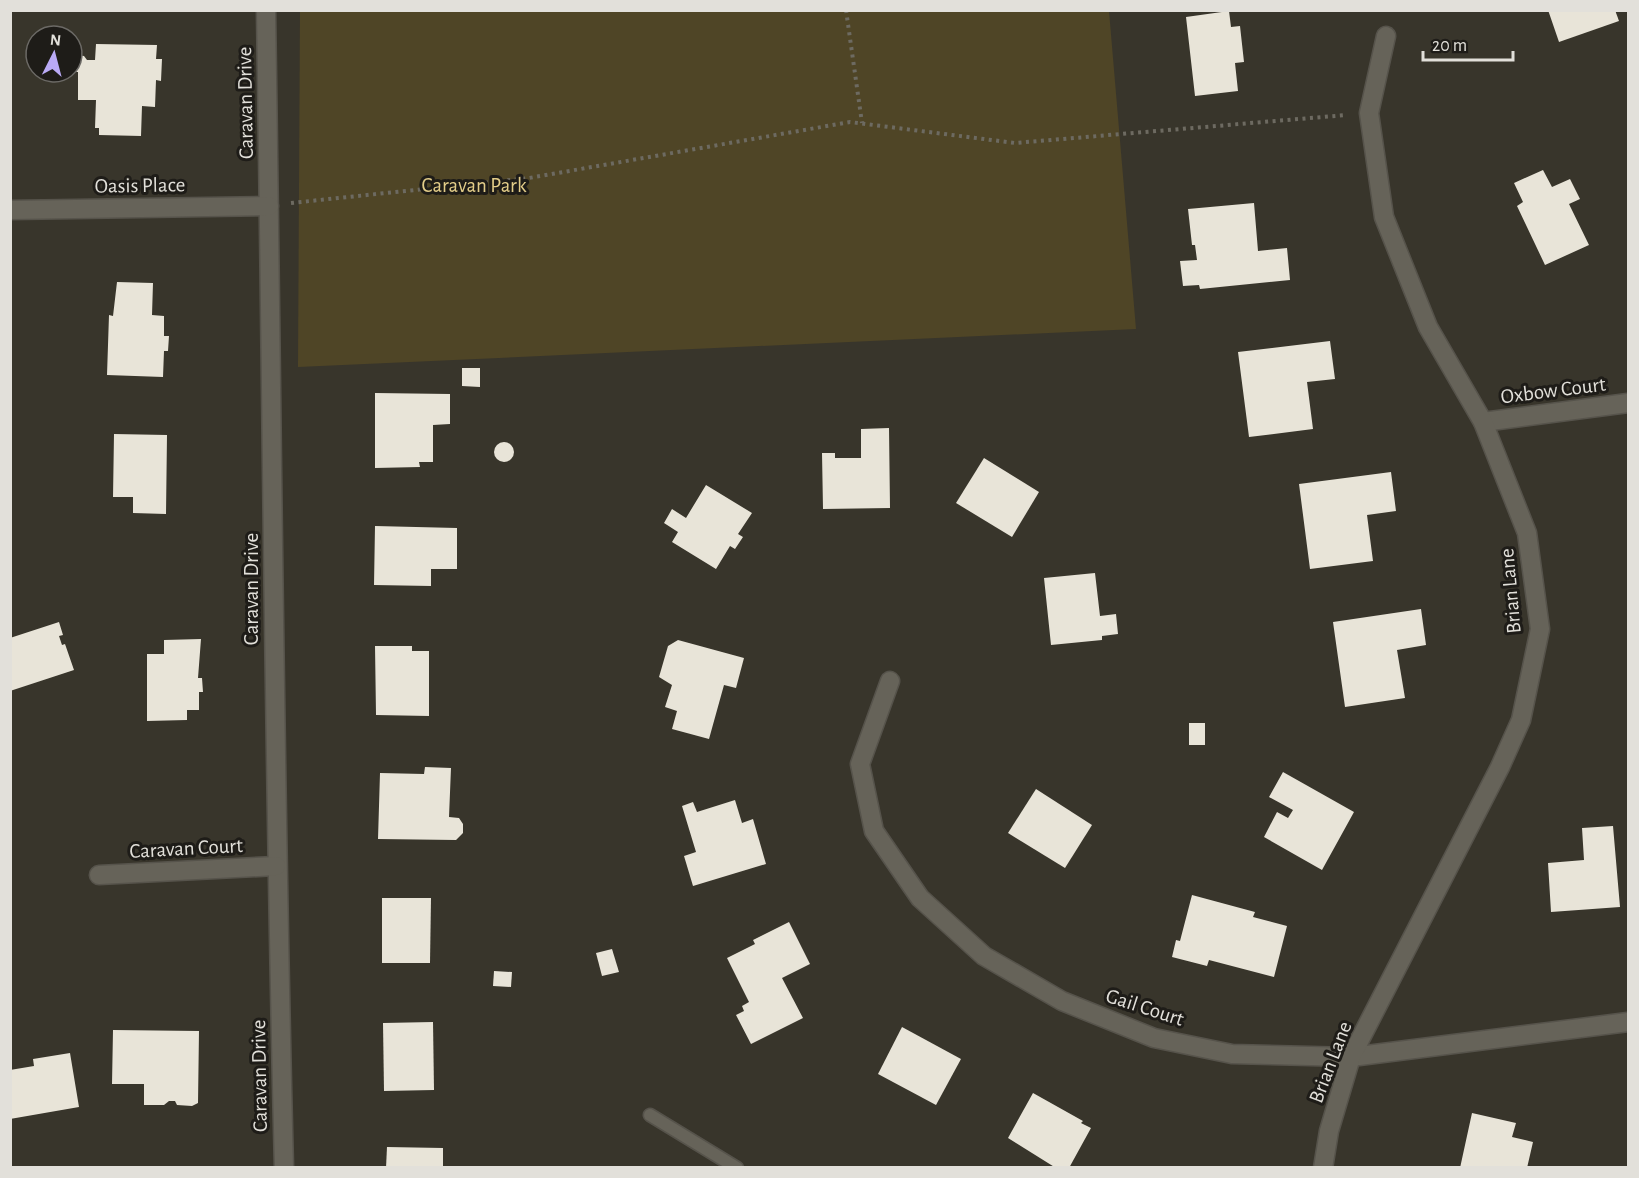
<svg xmlns="http://www.w3.org/2000/svg" width="1639" height="1178" font-family="'Alegreya Sans',sans-serif">
	<style>
		.green { fill: #4f4526 }
		.building { fill: #e8e4d8 }
		.lines { fill: none; stroke-linecap: round; stroke-linejoin: round }
		.service-casing { stroke: #56534b; stroke-width: 15 }
		.minor-casing { stroke: #56534b; stroke-width: 21 }
		.path { stroke: #6d6a61; stroke-width: 4; stroke-dasharray: 3 4.5; stroke-linecap: butt }
		.service { stroke: #666359; stroke-width: 12 }
		.minor { stroke: #666359; stroke-width: 18 }
		.labels { text-anchor: middle; stroke-width: 6; stroke-linejoin: round; paint-order: stroke }
		.street-label { font-size: 21px; fill: #e2e0da; stroke: #1e1c18 }
		.park-label { font-size: 21px; fill: #e2cc88; stroke: #1e1c18 }
	</style>
	<rect width="100%" height="100%" fill="#38352b"/>
	<polygon class="green" points="300,11 1109,11 1136,329 298,367"/>
	<g class="building">
		<polygon points="1548,10 1615,10 1619,21 1559,42"/>
		<polygon points="1229,11 1231,27 1240,26 1244,62 1235,63 1238,91 1195,96 1186,17"/>
		<polygon points="96,44 157,45 156,59 162,59 161,81 156,80 155,107 142,106 141,136 99,135 99,128 95,128 96,100 78,100 78,72 72,72 72,59 76,55 84,56 87,60 95,60"/>
		<polygon points="1543,170 1552,187 1570,179 1580,199 1569,204 1589,245 1545,265 1517,206 1523,202 1514,183"/>
		<polygon points="1254,203 1258,251 1287,248 1290,280 1200,289 1199,285 1183,286 1180,261 1197,260 1195,245 1192,245 1188,209"/>
		<polygon points="117,282 153,283 152,315 164,316 164,336 169,336 168,351 164,351 163,377 107,375 109,315 113,316"/>
		<polygon points="1330,341 1335,379 1307,382 1313,429 1249,437 1238,352"/>
		<polygon points="462,368 480,368 480,387 462,386"/>
		<polygon points="375,393 450,394 450,424 433,425 433,462 419,462 420,467 375,468"/>
		<polygon points="889,428 890,508 823,509 822,453 835,453 835,458 861,458 861,429"/>
		<polygon points="114,434 167,435 166,514 133,513 133,497 113,497"/>
		<circle cx="504" cy="452" r="10"/>
		<polygon points="984,458 1039,492 1012,537 956,503"/>
		<polygon points="1391,472 1396,511 1367,515 1373,561 1310,569 1299,484"/>
		<polygon points="706,485 752,513 738,534 743,537 735,549 730,546 716,569 672,542 678,532 664,523 672,509 686,518"/>
		<polygon points="375,526 457,528 457,569 431,569 431,586 374,585"/>
		<polygon points="1095,573 1100,616 1116,614 1118,634 1102,636 1102,640 1051,645 1044,578"/>
		<polygon points="1421,609 1426,645 1397,650 1405,698 1345,707 1333,622"/>
		<polygon points="59,622 63,635 59,636 62,645 65,644 74,670 10,691 10,638"/>
		<polygon points="201,639 198,678 202,678 203,692 199,692 199,710 187,710 187,720 147,721 147,654 164,654 164,640"/>
		<polygon points="678,640 744,658 736,688 724,685 709,739 672,729 677,711 665,707 672,685 659,677 668,646"/>
		<polygon points="375,646 412,646 412,651 429,651 429,716 376,715"/>
		<rect x="1189" y="723" width="16" height="22"/>
		<polygon points="425,767 451,768 449,817 459,818 463,824 463,833 456,840 378,839 380,773 424,774"/>
		<polygon points="1283,772 1354,812 1322,870 1264,837 1277,812 1288,818 1293,810 1269,797"/>
		<polygon points="1036,789 1092,825 1065,868 1008,833"/>
		<polygon points="735,800 742,823 753,819 766,864 693,886 684,856 696,852 682,806 693,802 697,812"/>
		<polygon points="1613,826 1620,907 1551,912 1548,863 1584,860 1582,828"/>
		<polygon points="1192,895 1255,912 1253,917 1287,926 1274,977 1209,960 1207,966 1172,957 1176,940 1180,941"/>
		<polygon points="382,898 431,898 430,963 382,963"/>
		<polygon points="789,922 810,964 782,978 803,1018 751,1044 736,1015 744,1011 742,1006 749,1002 727,958 755,944 753,940"/>
		<polygon points="612,949 619,972 602,976 596,953"/>
		<polygon points="494,971 512,972 511,987 493,986"/>
		<polygon points="433,1022 434,1090 384,1091 383,1023"/>
		<polygon points="902,1027 961,1059 936,1105 878,1074"/>
		<polygon points="113,1030 199,1031 198,1103 192,1106 177,1105 175,1101 169,1101 164,1105 144,1105 144,1084 112,1084"/>
		<polygon points="70,1053 79,1107 10,1119 10,1070 34,1066 33,1059"/>
		<polygon points="1033,1093 1083,1121 1081,1123 1091,1128 1069,1168 1056,1168 1008,1138"/>
		<polygon points="1472,1113 1516,1123 1512,1137 1533,1142 1527,1168 1460,1168"/>
		<polygon points="387,1147 443,1148 443,1168 386,1168"/>
	</g>
	<g class="lines">
		<defs>
			<polyline id="service" points="650,1115 737,1168"/>
			<g id="minor">
				<path d="M266,10c6,386 8,772 18,1158"/>
				<polyline points="10,210 269,206"/>
				<polyline points="1483,422 1628,403"/>
				<polyline points="890,681 860,764 874,831 920,898 984,956 1062,1001 1154,1038 1232,1054 1351,1057 1628,1022"/>
				<polyline points="99,875 276,866"/>
				<polyline points="1323,1168 1329,1131 1351,1057 1500,767 1521,720 1540,629 1527,533 1483,422 1428,327 1384,217 1369,113 1386,36"/>
			</g>
		</defs>
		<use href="#service" class="service-casing"/>
		<use href="#minor" class="minor-casing"/>
		<g class="path">
			<polyline points="846,10 862,123"/>
			<polyline points="291,203 529,178 850,122 1015,143 1346,115"/>
		</g>
		<use href="#service" class="service"/>
		<use href="#minor" class="minor"/>
	</g>
	<g class="labels">
		<g class="street-label">
			<text transform="translate(245 103) rotate(-91)" y="7">Caravan Drive</text>
			<text transform="translate(140 185) rotate(-1)" y="7">Oasis Place</text>
			<text transform="translate(1553 390) rotate(-7)" y="7">Oxbow Court</text>
			<text transform="translate(251 589) rotate(-90)" y="7">Caravan Drive</text>
			<text transform="translate(1510 591) rotate(-95)" y="7">Brian Lane</text>
			<text transform="translate(186 848) rotate(-3)" y="7">Caravan Court</text>
			<text transform="translate(1145 1007) rotate(18)" y="7">Gail Court</text>
			<text transform="translate(1330 1062) rotate(-69)" y="7">Brian Lane</text>
			<text transform="translate(259 1076) rotate(-91)" y="7">Caravan Drive</text>
		</g>
		<g class="park-label">
			<text x="474" y="192">Caravan Park</text>
		</g>
	</g>
	<rect width="1639" height="1178" fill="none" stroke="#e2e0da" stroke-width="24"/>
	<g transform="translate(54 54) rotate(6)"><circle r="28" fill="#1e1c18" stroke="#6c6a66" stroke-width="1.5"/>
	<path d="M0-4.5L10 22L0 15L-10 22Z" fill="#baaaf6"/>
	<text y="-9" font-size="16" font-weight="bold" text-anchor="middle" fill="#e2e0da">N</text>
	</g>
	<path d="M1423 51v9h90v-9" fill="none" stroke="#e2e0da" stroke-width="3"/>
	<text x="1432" y="51" font-size="18" fill="#e2e0da" stroke="#1e1c18" stroke-width="4.5" paint-order="stroke">20 m</text>
</svg>
